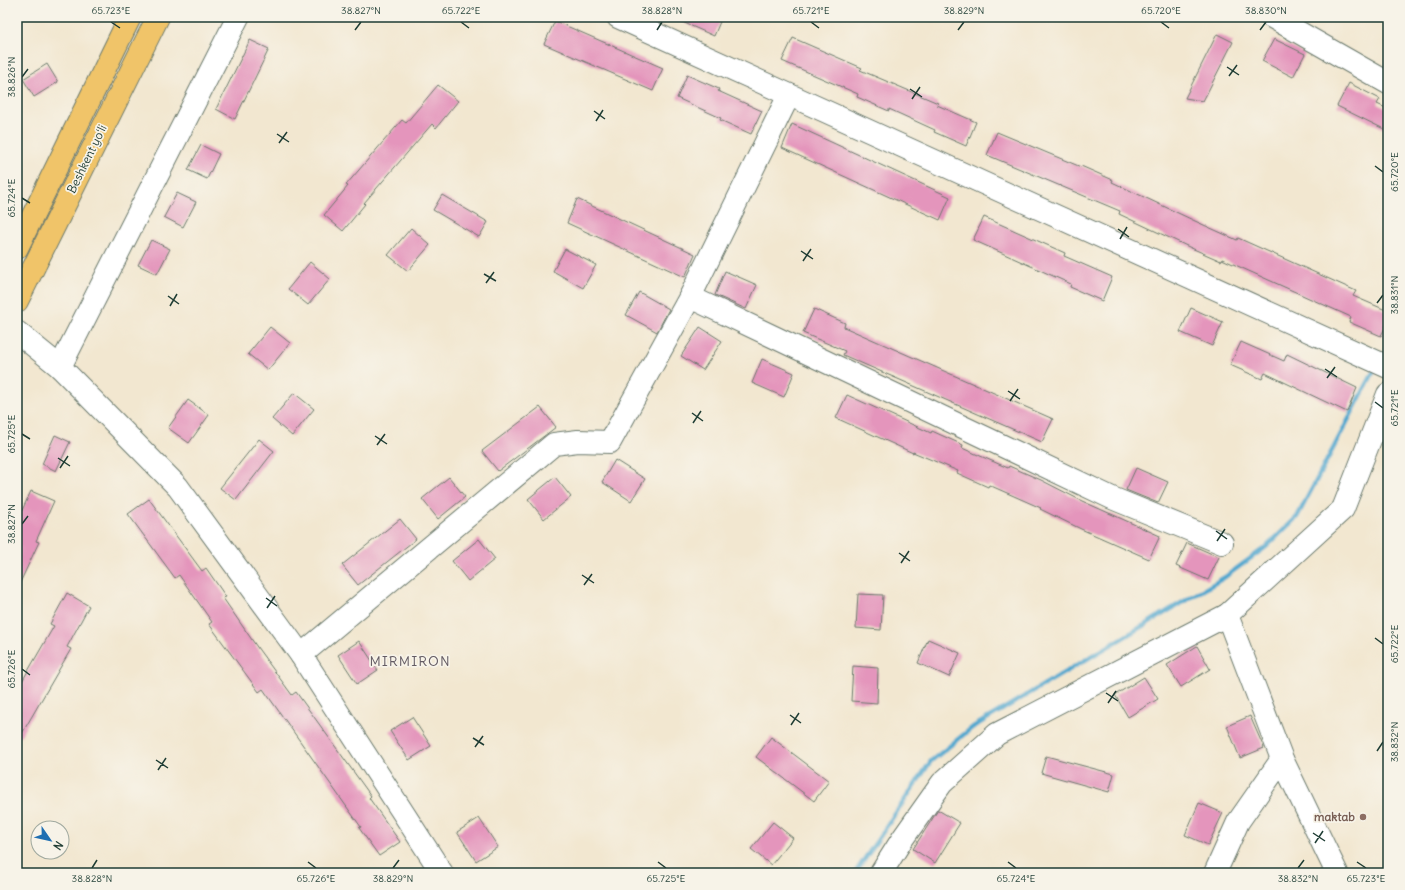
<svg xmlns="http://www.w3.org/2000/svg" width="1405" height="890" font-family="Delius,sans-serif">
	<style>
		.lines { fill: none; stroke-linecap: round; stroke-linejoin: round }
		.stream { stroke: #52a8cf; stroke-width: 4.5 }
		.building { fill: #e495bc }
		.minor-casing { stroke: #69786b; stroke-width: 24 }
		.major-casing { stroke: #69786b; stroke-width: 24 }
		.minor { stroke: #fff; stroke-width: 22 }
		.major { stroke: #f0c469; stroke-width: 22 }
		.ticks { fill: none; stroke: #1f3d34; stroke-width: 1.5 }
		.education-dot { fill: #8d6e63; stroke: #f7f3e8; stroke-width: 1.5 }
		.labels { text-anchor: middle; stroke-width: 3.5; stroke-linejoin: round; paint-order: stroke }
		.street-label { font-size: 12px; fill: #1f3d34; stroke: #f7f3e8 }
		.education-label { font-size: 12px; font-weight: bold; fill: #785e54; stroke: #f7f3e8; text-anchor: end }
		.quarter-label { font-size: 14px; letter-spacing: 1px; fill: #645c64; stroke: #f7f3e8 }
		.neatline { fill: none; stroke: #1f3d34; stroke-width: 1.5 }
		.ticks-label { font-size: 10px; text-anchor: middle; fill: #1f3d34 }
	</style>
	<rect width="100%" height="100%" fill="#f7f3e8"/>
	<filter id="ink" filterUnits="userSpaceOnUse"><feTurbulence type="fractalNoise" baseFrequency=".025" numOctaves="2"/><feDisplacementMap in="SourceGraphic" scale="8" xChannelSelector="R" yChannelSelector="G"/><feConvolveMatrix kernelMatrix="1 2 1 2 8 2 1 2 1" color-interpolation-filters="sRGB"/></filter>
	<filter id="wash" filterUnits="userSpaceOnUse"><feTurbulence type="fractalNoise" baseFrequency=".012" numOctaves="4" result="noise"/><feDisplacementMap in="SourceGraphic" scale="16" xChannelSelector="R" yChannelSelector="G"/><feGaussianBlur stdDeviation="0.9" result="paint"/><feColorMatrix in="noise" values="0 0 0 0 0 0 0 0 0 0 0 0 0 0 0 0 0 1.4 0 .05"/><feComposite in="paint" operator="in"/></filter>
	<g filter="url(#wash)">
		<rect width="100%" height="100%" fill="#f2e7d0"/>
		<g class="lines">
			<g class="stream">
				<polyline points="1386,349 1388,346"/>
				<polyline points="855,873 931,761 973,727 1225,577 1266,547 1297,517 1374,371"/>
			</g>
		</g>
		<g id="blocks">
			<g class="building">
				<polygon points="671,17 722,17 714,36"/>
				<polygon points="555,21 663,68 653,91 544,44"/>
				<polygon points="1217,34 1233,42 1203,101 1185,98"/>
				<polygon points="793,38 862,68 860,70 938,103 937,105 976,122 966,146 934,132 935,130 889,109 889,111 857,97 858,94 782,61"/>
				<polygon points="1274,39 1305,54 1293,77 1262,61"/>
				<polygon points="250,40 269,49 235,119 216,109"/>
				<polygon points="47,64 58,82 34,97 23,79"/>
				<polygon points="687,75 719,89 718,91 762,111 751,134 720,120 721,118 677,98"/>
				<polygon points="1349,83 1380,99 1377,104 1388,109 1388,131 1337,106"/>
				<polygon points="438,85 458,101 436,128 432,124 364,203 365,204 343,231 324,215 348,186 346,185 402,120 406,123"/>
				<polygon points="792,124 950,197 940,220 782,148"/>
				<polygon points="997,132 1081,167 1081,166 1113,180 1112,182 1195,221 1237,240 1238,238 1356,291 1353,296 1388,311 1388,321 1381,336 1349,322 1351,317 1222,259 1221,261 1189,247 1119,214 1120,211 987,155"/>
				<polygon points="201,145 219,154 207,179 188,170"/>
				<polygon points="177,193 196,202 183,227 164,217"/>
				<polygon points="442,195 488,222 479,237 433,210"/>
				<polygon points="577,199 695,254 685,277 567,223"/>
				<polygon points="984,217 1065,253 1064,256 1112,277 1102,301 1070,287 1071,284 973,240"/>
				<polygon points="411,228 430,245 408,271 388,255"/>
				<polygon points="151,240 170,249 157,274 138,265"/>
				<polygon points="565,249 596,265 583,288 553,271"/>
				<polygon points="310,262 330,279 308,305 288,289"/>
				<polygon points="725,271 757,285 746,309 715,295"/>
				<polygon points="639,292 669,309 657,332 626,315"/>
				<polygon points="1191,308 1223,322 1212,346 1180,332"/>
				<polygon points="814,309 845,323 844,327 1053,419 1042,442 843,355 845,351 803,333"/>
				<polygon points="270,327 290,343 268,370 248,354"/>
				<polygon points="700,327 722,341 703,370 681,356"/>
				<polygon points="1241,342 1284,361 1287,354 1357,388 1347,412 1265,373 1262,379 1230,365"/>
				<polygon points="762,359 794,373 784,397 752,383"/>
				<polygon points="294,393 314,409 292,436 272,419"/>
				<polygon points="847,395 931,433 932,431 963,445 962,448 1008,468 1009,466 1041,480 1082,501 1160,536 1149,559 1081,529 1040,509 1041,508 989,485 988,487 957,473 958,471 913,452 913,453 836,418"/>
				<polygon points="188,400 209,415 189,443 168,428"/>
				<polygon points="540,407 556,427 498,471 482,451"/>
				<polygon points="55,435 70,442 56,471 42,464"/>
				<polygon points="259,439 274,451 236,500 220,488"/>
				<polygon points="615,460 645,479 631,501 602,482"/>
				<polygon points="1136,468 1168,482 1158,503 1126,490"/>
				<polygon points="449,477 465,497 438,519 422,499"/>
				<polygon points="555,477 571,497 544,519 528,499"/>
				<polygon points="31,491 54,501 36,541 39,542 17,589 17,521"/>
				<polygon points="149,499 202,571 206,568 226,597 223,598 259,650 292,695 296,692 371,796 369,798 400,842 379,856 359,828 361,827 263,689 259,692 209,624 212,622 179,575 175,578 128,514"/>
				<polygon points="400,519 416,539 358,585 342,565"/>
				<polygon points="479,539 495,559 468,581 452,561"/>
				<polygon points="1187,543 1219,557 1208,580 1176,566"/>
				<polygon points="67,593 89,606 67,647 71,649 17,742 17,690 54,626 50,624"/>
				<polygon points="858,594 883,595 881,630 856,628"/>
				<polygon points="928,639 960,653 949,677 918,663"/>
				<polygon points="359,641 378,670 357,684 338,655"/>
				<polygon points="1197,646 1210,669 1181,687 1167,665"/>
				<polygon points="853,666 878,668 877,703 851,701"/>
				<polygon points="1144,677 1158,699 1128,717 1115,695"/>
				<polygon points="1250,716 1264,748 1240,758 1227,726"/>
				<polygon points="412,717 431,746 409,760 390,731"/>
				<polygon points="771,737 829,781 814,801 756,757"/>
				<polygon points="1046,756 1114,774 1109,792 1041,773"/>
				<polygon points="1199,803 1223,813 1208,845 1185,835"/>
				<polygon points="938,810 960,823 935,863 913,849"/>
				<polygon points="479,818 498,847 476,861 457,832"/>
				<polygon points="773,822 793,838 771,865 751,849"/>
			</g>
		</g>
	</g>
	<g filter="url(#ink)">
		<use href="#blocks" fill-opacity="0" stroke="#69786b" stroke-width="1"/>
		<g class="lines">
			<defs>
				<g id="minor">
					<polyline points="618,17 1388,367"/>
					<polyline points="1272,17 1388,83"/>
					<polyline points="690,297 1112,498 1222,543"/>
					<polyline points="17,332 60,367 178,487 301,655 442,873"/>
					<polyline points="60,367 238,17"/>
					<polyline points="1227,615 1282,759 1337,873"/>
					<polyline points="301,655 554,444 578,441 610,442 690,297 789,95"/>
					<polyline points="881,873 903,838 942,783 997,734 1227,615 1343,509 1388,394"/>
					<polyline points="1215,873 1238,822 1282,759"/>
				</g>
				<g id="major">
					<polyline points="17,248 130,17"/>
					<polyline points="17,301 158,17"/>
				</g>
			</defs>
			<use href="#minor" class="minor-casing"/>
			<use href="#major" class="major-casing"/>
			<use href="#minor" class="minor"/>
			<use href="#major" class="major"/>
		</g>
	</g>
	<path class="ticks" d="M111,22l9,6M461,22l8,6M811,22l8,6M1161,22l8,6M355,30l6,-8M657,30l5,-8M958,30l6,-8M1260,30l6,-8M1227,67l12,8M1229,76l8,-11M22,77l6,-8M910,89l12,8M912,99l8,-12M594,111l11,8M596,121l7,-11M277,134l12,8M279,143l8,-11M1375,166l8,6M22,198l8,5M1118,229l11,8M1120,239l7,-12M801,251l12,8M803,261l8,-12M484,274l12,7M486,283l8,-11M168,296l11,8M1377,303l6,-8M170,306l7,-12M1325,369l12,8M1327,378l8,-11M1008,391l12,8M1010,401l8,-12M1375,402l8,6M692,413l11,8M693,423l8,-12M22,434l8,5M375,436l12,8M377,445l8,-11M58,458l12,8M60,468l8,-12M22,524l6,-8M1216,531l11,8M1217,541l8,-12M899,553l11,8M901,563l8,-12M582,575l12,8M584,585l8,-11M266,598l11,8M267,608l8,-12M1375,638l8,6M22,669l8,6M1106,693l12,8M1108,703l8,-12M790,715l11,8M791,725l8,-12M473,738l11,7M475,747l8,-11M1377,751l6,-9M156,760l12,8M158,770l8,-12M1313,833l12,8M1315,843l8,-12M308,862l8,6M658,862l8,6M1008,862l8,6M1357,862l9,6M92,868l5,-8M393,868l6,-8M1298,868l6,-8"/>
	<circle class="education-dot" cx="1363" cy="817" r="4"/>
	<g class="labels">
		<g class="street-label">
			<text transform="translate(87 159) rotate(-64)" y="4">Beshkent yoʻli</text>
		</g>
		<g class="education-label">
			<text x="1355" y="821">maktab</text>
		</g>
		<g class="quarter-label">
			<text x="410" y="666">MIRMIRON</text>
		</g>
	</g>
	<rect width="1405" height="890" fill="none" stroke="#f7f3e8" stroke-width="44"/>
	<g transform="translate(50 840) rotate(124)"><circle r="19" fill="#f7f3e8" stroke="#a1aaa0"/>
	<path d="M0-3L7 15L0 10L-7 15Z" fill="#1f6fb2"/>
	<text y="-6" font-size="11" font-weight="bold" text-anchor="middle" fill="#1f3d34">N</text>
	</g>
	<rect x="22" y="22" width="1361" height="846" class="neatline"/>
	<g class="ticks-label">
		<text x="111" y="14">65.723°E</text>
		<text x="361" y="14">38.827°N</text>
		<text x="461" y="14">65.722°E</text>
		<text x="662" y="14">38.828°N</text>
		<text x="811" y="14">65.721°E</text>
		<text x="964" y="14">38.829°N</text>
		<text x="1161" y="14">65.720°E</text>
		<text x="1266" y="14">38.830°N</text>
		<text transform="translate(11 77) rotate(-90)" y="4">38.826°N</text>
		<text transform="translate(1394 172) rotate(-90)" y="4">65.720°E</text>
		<text transform="translate(11 198) rotate(-90)" y="4">65.724°E</text>
		<text transform="translate(1394 295) rotate(-90)" y="4">38.831°N</text>
		<text transform="translate(1394 408) rotate(-90)" y="4">65.721°E</text>
		<text transform="translate(11 434) rotate(-90)" y="4">65.725°E</text>
		<text transform="translate(11 524) rotate(-90)" y="4">38.827°N</text>
		<text transform="translate(1394 644) rotate(-90)" y="4">65.722°E</text>
		<text transform="translate(11 669) rotate(-90)" y="4">65.726°E</text>
		<text transform="translate(1394 742) rotate(-90)" y="4">38.832°N</text>
		<text x="92" y="882">38.828°N</text>
		<text x="316" y="882">65.726°E</text>
		<text x="393" y="882">38.829°N</text>
		<text x="666" y="882">65.725°E</text>
		<text x="1016" y="882">65.724°E</text>
		<text x="1298" y="882">38.832°N</text>
		<text x="1366" y="882">65.723°E</text>
	</g>
</svg>
